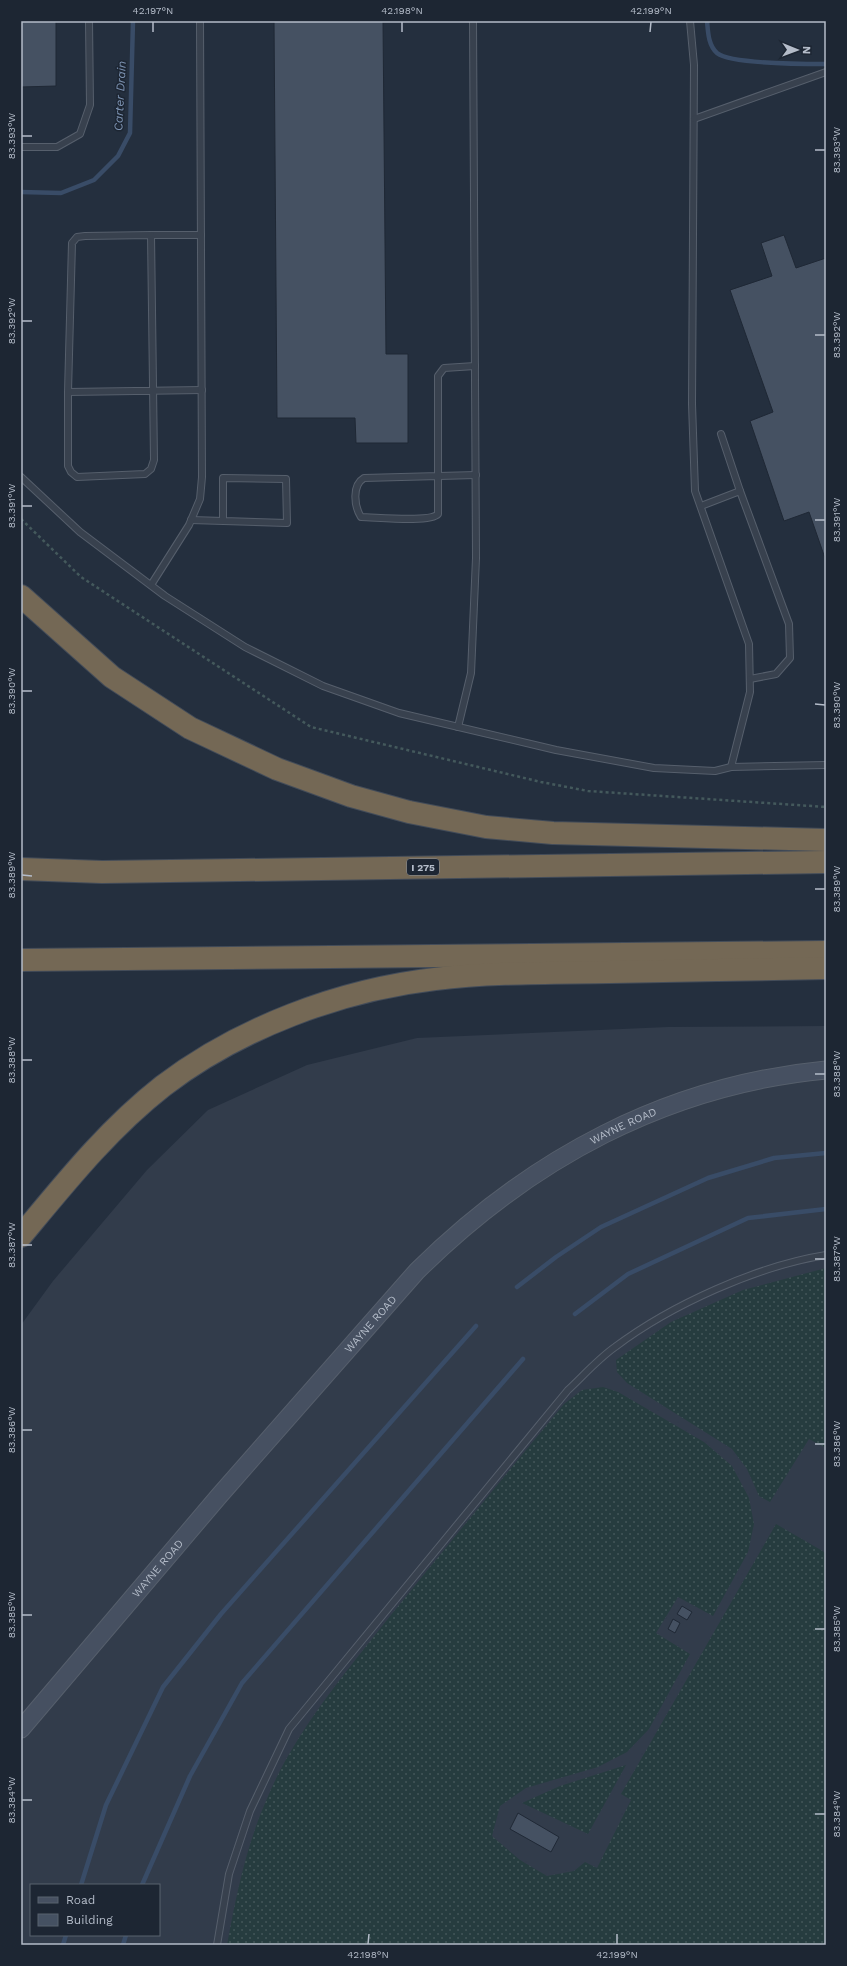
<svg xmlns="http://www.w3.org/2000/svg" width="847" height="1966" font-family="'Work Sans',sans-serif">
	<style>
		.airport { fill: #323c4b; fill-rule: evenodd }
		.grass { fill: url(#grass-dots) }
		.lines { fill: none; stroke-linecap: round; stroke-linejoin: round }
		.stream { stroke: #394c67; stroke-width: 4.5 }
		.building { fill: #455162; stroke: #1f2835 }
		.lane-casing { stroke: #565f6c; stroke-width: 8 }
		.secondary-casing { stroke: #565f6c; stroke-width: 19 }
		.highway-casing { stroke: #434c59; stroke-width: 24 }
		.path { stroke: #44595c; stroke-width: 2.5; stroke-dasharray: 3 3; stroke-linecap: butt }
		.lane { stroke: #38414e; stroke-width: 6 }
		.secondary { stroke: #465061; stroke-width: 17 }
		.highway { stroke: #746855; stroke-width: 22 }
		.ticks { fill: none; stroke: #b4bcc9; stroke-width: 1.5 }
		.labels { text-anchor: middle; stroke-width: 3; stroke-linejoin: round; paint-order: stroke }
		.shield { fill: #1d2633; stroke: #878f9c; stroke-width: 1 }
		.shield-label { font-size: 10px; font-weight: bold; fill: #b4bcc9 }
		.street-label { font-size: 11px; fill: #b4bcc9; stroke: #1d2633 }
		.water-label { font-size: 12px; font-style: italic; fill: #7c92b1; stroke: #1d2633 }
		.neatline { fill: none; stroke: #b4bcc9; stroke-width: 1.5 }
		.ticks-label { font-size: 10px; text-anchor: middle; fill: #b4bcc9 }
	</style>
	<defs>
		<pattern id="grass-dots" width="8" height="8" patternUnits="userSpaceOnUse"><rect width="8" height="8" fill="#263c3f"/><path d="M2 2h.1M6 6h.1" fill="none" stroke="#435659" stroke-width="1.8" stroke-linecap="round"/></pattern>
	</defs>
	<rect width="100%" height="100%" fill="#242f3e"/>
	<path class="airport" d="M826,1026v919h-805v-620l32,-44 94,-111 61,-60 99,-45 110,-27 251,-11zM31,1885h128v50h-128z"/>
	<g class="grass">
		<polygon points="826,1268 826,1448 809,1439 770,1502 759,1496 747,1469 732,1449 627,1383 617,1372 616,1360 671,1322 743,1290"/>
		<path d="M603,1387l15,5 86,50 28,24 17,32 5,26 -6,28 -35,64 -35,-19 -22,36 34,21 -41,75 -22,23 -29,15 -72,21 -26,18 -8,30 28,24 27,16 27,-5 11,-9 12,6 34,-68 -10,-6 155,-270 50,29v392h-599c9,-49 19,-98 39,-144 27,-67 80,-129 125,-186 57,-70 115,-141 173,-211l18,-14z"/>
		<polygon points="626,1765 588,1834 522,1803 560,1786"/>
	</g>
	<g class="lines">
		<g class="stream">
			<path d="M707,21c1,10 1,24 10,32 13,11 88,11 109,11"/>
			<polyline points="21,192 61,193 94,180 118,156 130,133 133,21"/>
			<polyline points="517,1287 556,1257 601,1227 708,1178 774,1158 826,1153"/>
			<polyline points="575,1314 628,1274 748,1218 826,1209"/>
			<polyline points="81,1885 106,1805 163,1687 221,1614 476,1326"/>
			<polyline points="142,1885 190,1776 242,1683 523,1359"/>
			<polyline points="63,1945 66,1935"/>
			<polyline points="123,1945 126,1935"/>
		</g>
	</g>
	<g class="building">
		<polygon points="21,21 56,21 56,86 21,87"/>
		<polygon points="274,21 383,21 386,354 408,354 408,443 356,443 355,418 277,418"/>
		<polygon points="784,235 796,268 826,258 826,561 809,512 784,521 750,421 773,412 730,290 772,276 761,243"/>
		<polygon points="682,1606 692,1612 687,1620 677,1614"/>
		<polygon points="673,1619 680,1623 675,1633 668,1629"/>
		<polygon points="518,1813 559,1837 551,1852 510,1829"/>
	</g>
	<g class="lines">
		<defs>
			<g id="lane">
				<polyline points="690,21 694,65 692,404 695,491 749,644 750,692 731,767"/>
				<polyline points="694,119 826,72"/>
				<polyline points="21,147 57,147 80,134 90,105 89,21"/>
				<polyline points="151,235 201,235"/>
				<path d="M475,366l-31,2 -6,8v138c-8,9 -63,3 -77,3 -7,-11 -9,-32 3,-39l112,-3"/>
				<polyline points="68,392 72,243 77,237 85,236 151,235 154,460 151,469 145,474 77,477 71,472 68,466 68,392 202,390"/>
				<polyline points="721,434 740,491"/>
				<polyline points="21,477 80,532 165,596 245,647 323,686 399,713 556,750 654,768 715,771 731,767 826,765"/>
				<polyline points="701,506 740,491 789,624 790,658 776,674 750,679"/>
				<polyline points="191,520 287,523 286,479 223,478 223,521"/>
				<polyline points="151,585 189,525 200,499 202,477 200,21"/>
				<polyline points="458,727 471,673 476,558 473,21"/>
				<path d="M217,1945l12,-71 21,-63 39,-82 279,-339c15,-14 30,-31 47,-43 56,-42 142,-81 211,-92"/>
			</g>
			<g id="secondary">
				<path id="s1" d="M21,1729l198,-233 198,-225c113,-112 250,-186 409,-201"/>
			</g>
			<g id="highway">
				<polyline points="21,596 112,677 190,728 277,769 351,796 409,812 486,827 553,833 826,840"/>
				<polyline points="21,869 102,872 826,862"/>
				<polyline points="21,960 826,952"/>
				<path d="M21,1236c44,-53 87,-107 142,-150 76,-58 177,-96 272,-107 58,-7 117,-6 175,-7 72,-1 144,-3 216,-4"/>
			</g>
		</defs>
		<use href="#lane" class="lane-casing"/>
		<use href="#secondary" class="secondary-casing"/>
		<use href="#highway" class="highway-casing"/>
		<polyline class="path" points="21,519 81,577 311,727 541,782 588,791 826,807"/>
		<use href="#lane" class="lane"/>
		<use href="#secondary" class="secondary"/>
		<use href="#highway" class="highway"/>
	</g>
	<path class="ticks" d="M153,32v-10M402,32v-10M650,32l1,-10M22,136h10M815,150h10M22,321h10M815,335h10M22,506h10M815,520h10M22,691h10M815,704l10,1M22,875l10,1M815,889h10M22,1060h10M815,1074h10M22,1245h10M815,1259h10M22,1430h10M815,1444h10M22,1615h10M815,1629h10M22,1800h10M815,1814h10M368,1944l1,-10M617,1944v-10"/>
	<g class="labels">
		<rect class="shield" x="407" y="859" width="32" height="16" rx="3"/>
		<g class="shield-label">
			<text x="423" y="871">I 275</text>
		</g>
		<g class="street-label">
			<text dy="4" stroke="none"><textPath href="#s1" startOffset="859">WAYNE ROAD</textPath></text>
			<text dy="4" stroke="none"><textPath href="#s1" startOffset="535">WAYNE ROAD</textPath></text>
			<text dy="4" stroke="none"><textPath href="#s1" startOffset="211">WAYNE ROAD</textPath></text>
		</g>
		<g class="water-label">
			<text transform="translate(120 96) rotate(-87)" y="4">Carter Drain</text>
		</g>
	</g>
	<rect width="847" height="1966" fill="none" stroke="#1d2633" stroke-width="44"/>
	<rect x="30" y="1884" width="130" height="52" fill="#1d2633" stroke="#59626f"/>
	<rect x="38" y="1897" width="20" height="6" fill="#465061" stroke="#59626f"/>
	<text x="66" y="1904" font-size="12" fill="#b4bcc9">Road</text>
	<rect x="38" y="1914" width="20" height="12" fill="#455162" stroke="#59626f"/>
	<text x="66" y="1924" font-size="12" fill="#b4bcc9">Building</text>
	<g transform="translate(797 50) rotate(91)" stroke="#1d2633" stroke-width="3" paint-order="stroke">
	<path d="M0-3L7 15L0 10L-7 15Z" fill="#b4bcc9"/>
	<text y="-6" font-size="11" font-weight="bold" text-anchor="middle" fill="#b4bcc9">N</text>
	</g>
	<rect x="22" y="22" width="803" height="1922" class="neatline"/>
	<g class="ticks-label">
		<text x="153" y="14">42.197°N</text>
		<text x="402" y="14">42.198°N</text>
		<text x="651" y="14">42.199°N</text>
		<text transform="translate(11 136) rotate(-90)" y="4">83.393°W</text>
		<text transform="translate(836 150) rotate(-90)" y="4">83.393°W</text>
		<text transform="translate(11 321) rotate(-90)" y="4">83.392°W</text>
		<text transform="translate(836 335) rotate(-90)" y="4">83.392°W</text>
		<text transform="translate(11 506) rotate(-90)" y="4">83.391°W</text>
		<text transform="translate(836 520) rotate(-90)" y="4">83.391°W</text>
		<text transform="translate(11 691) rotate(-90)" y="4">83.390°W</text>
		<text transform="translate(836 705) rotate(-90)" y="4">83.390°W</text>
		<text transform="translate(11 875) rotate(-90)" y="4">83.389°W</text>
		<text transform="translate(836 889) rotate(-90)" y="4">83.389°W</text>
		<text transform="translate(11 1060) rotate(-90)" y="4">83.388°W</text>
		<text transform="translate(836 1074) rotate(-90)" y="4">83.388°W</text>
		<text transform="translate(11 1245) rotate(-90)" y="4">83.387°W</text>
		<text transform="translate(836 1259) rotate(-90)" y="4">83.387°W</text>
		<text transform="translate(11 1430) rotate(-90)" y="4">83.386°W</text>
		<text transform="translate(836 1444) rotate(-90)" y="4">83.386°W</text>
		<text transform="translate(11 1615) rotate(-90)" y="4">83.385°W</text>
		<text transform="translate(836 1629) rotate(-90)" y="4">83.385°W</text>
		<text transform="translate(11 1800) rotate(-90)" y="4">83.384°W</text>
		<text transform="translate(836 1814) rotate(-90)" y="4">83.384°W</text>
		<text x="368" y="1958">42.198°N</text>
		<text x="617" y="1958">42.199°N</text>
	</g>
</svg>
